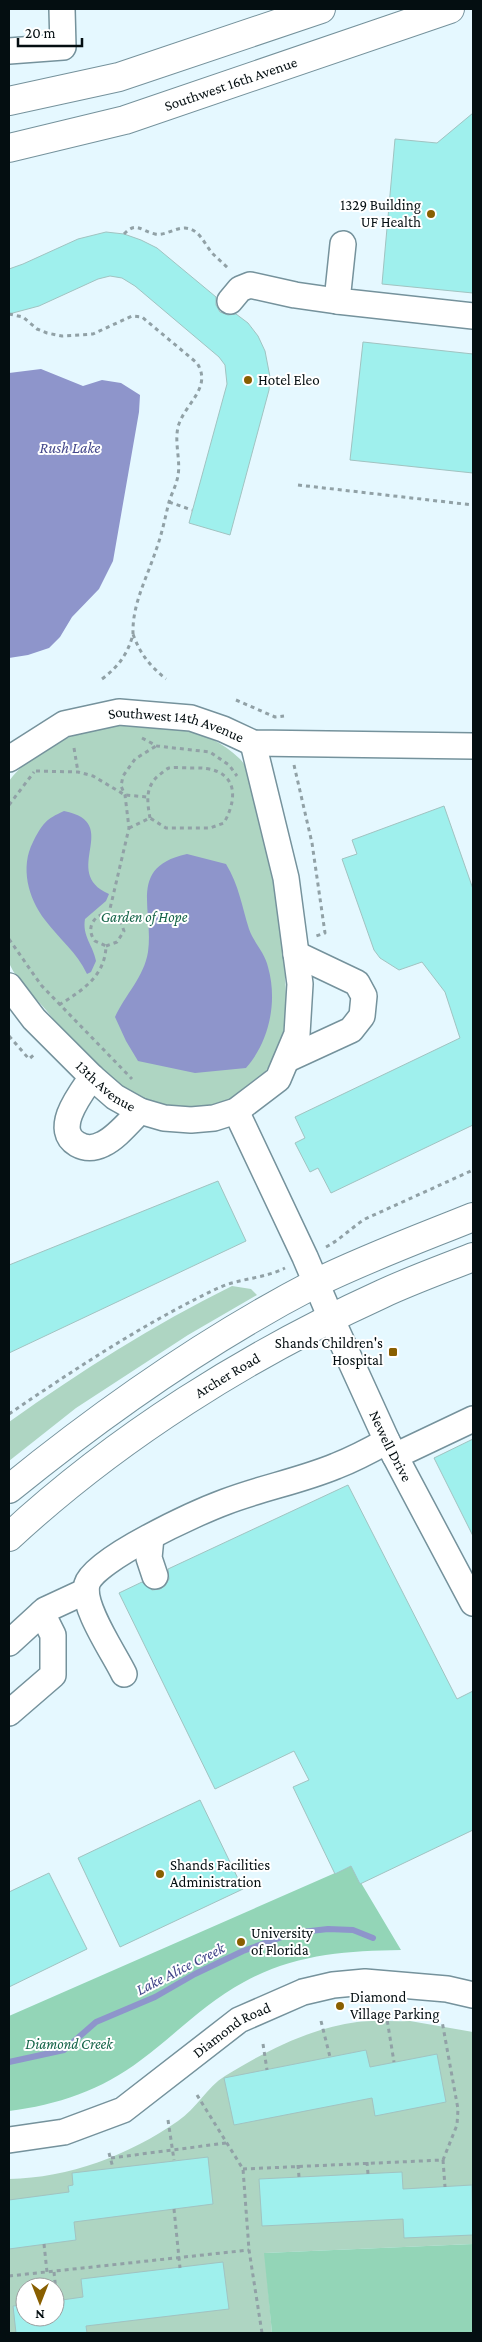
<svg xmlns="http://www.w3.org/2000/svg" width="482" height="2342" font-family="'Crimson Pro',serif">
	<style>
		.green { fill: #aed5c2; fill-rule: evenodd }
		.forest { fill: #93d5b7 }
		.water { fill: #8e95cb }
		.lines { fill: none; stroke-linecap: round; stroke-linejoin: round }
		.stream { stroke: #8e95cb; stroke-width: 6 }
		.building { fill: #9ff0ed; stroke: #a1c3c1 }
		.minor-casing { stroke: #75929c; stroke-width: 28 }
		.major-casing { stroke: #75929c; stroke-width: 30 }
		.path { stroke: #91a1a6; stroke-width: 3; stroke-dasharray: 4 4; stroke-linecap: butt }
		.minor { stroke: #fff; stroke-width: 25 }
		.major { stroke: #fff; stroke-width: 28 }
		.poi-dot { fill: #895f00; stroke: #fff; stroke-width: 2 }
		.labels { text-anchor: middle; stroke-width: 4; stroke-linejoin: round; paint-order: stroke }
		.street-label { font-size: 15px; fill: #040e11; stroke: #fff }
		.poi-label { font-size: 15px; fill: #040e11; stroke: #fff; text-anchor: start }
		.park-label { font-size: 15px; font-style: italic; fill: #166549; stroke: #fff }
		.water-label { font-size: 16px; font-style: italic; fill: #43478a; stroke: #fff }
	</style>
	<rect width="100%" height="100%" fill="#e5f8ff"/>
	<g class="green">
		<path d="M118,722c44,3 87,3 122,37 29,28 52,226 45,269 -2,15 -11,32 -20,44 -13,16 -32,28 -53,33 -74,16 -124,-42 -166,-95 -11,-13 -29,-29 -36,-45 -5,-11 -1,-31 -1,-44 0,-47 0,-93 0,-140 26,-35 68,-49 109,-59z"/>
		<path d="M232,1286l19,3 6,6 -69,40 -112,73 -67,53v-39c72,-51 144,-97 223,-136z"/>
		<path d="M410,2021l63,11v212l-208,9 7,80h-263v-154c60,-1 120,-24 169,-58 18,-12 29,-34 47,-45 39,-24 85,-48 132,-54 17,-2 36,0 53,-1zM25,2287h30v30h-30z"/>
	</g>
	<g class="forest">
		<path d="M351,1866l50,84c-56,1 -106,4 -157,32 -39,21 -68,52 -103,78 -39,30 -84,45 -132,51v-95z"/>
		<polygon points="473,2244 473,2333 272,2333 264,2253"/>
	</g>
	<g class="water">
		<polygon points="41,369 83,386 102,380 121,383 140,395 139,412 113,561 99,589 72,617 60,637 49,648 28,655 9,658 9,373"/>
		<path d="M64,811c60,12 -5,61 45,83l-3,7 -21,18c-3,17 8,26 11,42l-5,11 -4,2c-10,-22 -28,-35 -42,-54 -17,-22 -25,-53 -12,-78 9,-18 13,-23 31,-31z"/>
		<path d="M187,854l39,10c13,21 16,43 23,65 5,14 16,24 19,38 10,35 1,75 -22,101l-51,5 -57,-12 -12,-20 -11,-24c10,-22 29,-40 33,-65 6,-43 -21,-85 39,-98z"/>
	</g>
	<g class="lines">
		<polyline class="stream" points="9,2062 64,2050 96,2022 155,1997 195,1974 243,1951 293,1933 328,1929 353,1930 373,1938"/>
	</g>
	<g class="building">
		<polygon points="473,113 473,293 382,284 395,139 437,143"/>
		<polygon points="106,232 124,234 141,240 157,248 216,297 216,305 220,312 228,315 236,314 248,323 258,336 265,351 270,377 269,390 230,535 189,523 227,384 225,365 219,357 135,286 122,278 110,276 98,279 39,306 9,314 9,269 23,264 78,239"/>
		<polygon points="363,342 473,354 473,473 350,460"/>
		<polygon points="444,806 473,889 473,1125 331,1193 318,1168 310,1172 295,1143 305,1138 295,1117 460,1038 445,992 422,962 399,970 380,958 374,950 342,859 357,854 352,840"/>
		<polygon points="218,1181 246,1241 9,1353 9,1265"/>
		<polygon points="473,1439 473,1536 434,1458"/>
		<polygon points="348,1485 457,1699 473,1691 473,1830 360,1884 351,1866 335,1874 293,1787 309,1780 294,1751 215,1789 119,1593 142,1582 152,1590 160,1589 165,1586 169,1579 168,1569"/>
		<polygon points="200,1800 243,1889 120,1947 78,1858"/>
		<polygon points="49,1873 87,1949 9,1987 9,1892"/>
		<polygon points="366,2050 370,2067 437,2054 446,2102 375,2116 372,2098 234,2125 224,2078"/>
		<polygon points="208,2157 213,2204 74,2222 76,2240 9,2249 9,2200 69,2192 68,2186 73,2185 72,2173"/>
		<polygon points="402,2172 403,2189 472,2185 473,2235 404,2238 403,2219 262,2226 259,2179"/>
		<polygon points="223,2262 229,2309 86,2326 87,2333 16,2333 13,2306 25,2305 25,2317 55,2317 55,2301 83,2297 81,2279"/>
	</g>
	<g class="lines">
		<defs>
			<g id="minor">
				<polyline points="9,51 63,47 62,9"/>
				<polyline points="343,244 337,301 473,316"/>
				<polyline points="230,301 240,289 250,285 295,295 337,301"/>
				<path id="s1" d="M9,759l55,-35 55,-12 72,6 32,11 30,14 220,3"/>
				<path id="s2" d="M9,986l25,33 58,58 23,20 25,14 24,7 27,2 23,-2 22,-7 42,-32 19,-45 3,-50 -14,-106 -33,-135"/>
				<polyline points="288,1059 351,1030 362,1016 364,996 357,983 296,954"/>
				<path d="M92,1077c-11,16 -40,52 -15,67 9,5 16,5 26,0 13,-6 26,-22 37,-33"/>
				<path id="s3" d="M236,1111l69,146 26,61 56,123 86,162"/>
				<polyline points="395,1456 473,1419"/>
				<polyline points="151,1537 149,1558 155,1576"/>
				<polyline points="9,1643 45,1610 86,1591"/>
				<path d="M124,1674c-10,-21 -43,-68 -37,-90 7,-25 111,-72 138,-82 36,-14 75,-21 111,-36 18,-7 35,-16 51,-25"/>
				<polyline points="9,1713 53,1675 53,1635 42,1613"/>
				<path id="s4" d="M9,2140l55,-8 59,-22 116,-90 64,-28 30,-7 32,-3 82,7 26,6"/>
			</g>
			<g id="major">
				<polyline points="9,101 119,77 321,9"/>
				<path id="s5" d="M9,148l116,-28 325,-111"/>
				<path d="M9,1489c96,-78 197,-149 307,-206 51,-25 105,-45 157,-66"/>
				<path id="s6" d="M9,1537c108,-100 239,-182 373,-243 30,-14 61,-25 91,-37"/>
			</g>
		</defs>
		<use href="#minor" class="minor-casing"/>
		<use href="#major" class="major-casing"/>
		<g class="path">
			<path d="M124,234c12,-13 17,-3 31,0 10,2 19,-6 30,-6 15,1 19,16 28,26 5,5 11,10 17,16"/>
			<path d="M9,314l14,3 14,12 10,4 15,3 31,-2 39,-18 10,1 55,46c16,25 -13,41 -19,64 -4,18 4,36 -1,53 -2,8 -6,15 -8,22 -4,16 -7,32 -13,48 -9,28 -24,54 -23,84"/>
			<polyline points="298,485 473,505"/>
			<polyline points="169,502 192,510"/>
			<path d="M102,679c16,-12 26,-25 31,-45 7,20 17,32 33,45"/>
			<polyline points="236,700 275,717 284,716"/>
			<polyline points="142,738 157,746 210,752 229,765 237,776"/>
			<polyline points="74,748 78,772"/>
			<polyline points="294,765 312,843 325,933 316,936"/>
			<polyline points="36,771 78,772 93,776 125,795 147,797"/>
			<polyline points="9,805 34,772"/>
			<path d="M129,828l21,-10 16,10h44l14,-5c18,-33 8,-57 -32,-55 -7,0 -16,-1 -23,0 -3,1 -7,5 -10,7 -14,12 -12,26 -9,43"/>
			<polyline points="9,939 41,985 132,1079"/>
			<polyline points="106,946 117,942 124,931 120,920 109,913"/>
			<path d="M59,1005c24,-15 46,-29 47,-59l-11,-5c-10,-13 -1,-27 14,-28l20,-85 -4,-33 -4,-9 2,-10 12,-17 21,-13"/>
			<polyline points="9,1036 29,1059 36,1053"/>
			<path d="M326,1247c15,-8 25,-19 39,-28l108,-49"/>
			<path d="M9,1414c66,-45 134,-90 207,-125 22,-11 48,-10 69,-21"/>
			<polyline points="386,2013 394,2062"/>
			<polyline points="321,2021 330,2057"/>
			<polyline points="263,2044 267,2070"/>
			<polyline points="197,2095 243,2169 249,2250 262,2333"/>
			<polyline points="168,2120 174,2160"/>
			<polyline points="109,2153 113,2168"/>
			<polyline points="111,2158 226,2143"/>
			<polyline points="443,2160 445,2187"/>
			<polyline points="367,2162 368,2174"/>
			<polyline points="298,2165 299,2177"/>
			<polyline points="243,2169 443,2160 457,2125 458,2109 442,2021"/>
			<polyline points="174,2209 180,2268"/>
			<polyline points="44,2244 47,2272"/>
			<polyline points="54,2272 57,2301"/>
			<polyline points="9,2276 249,2250"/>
		</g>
		<use href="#minor" class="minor"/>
		<use href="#major" class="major"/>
	</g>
	<g class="poi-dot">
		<circle cx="431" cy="214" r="5"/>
		<circle cx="248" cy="380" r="5"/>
		<rect x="388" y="1347" width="10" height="10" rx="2.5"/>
		<circle cx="160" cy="1874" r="5"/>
		<circle cx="241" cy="1942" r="5"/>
		<circle cx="340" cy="2006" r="5"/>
	</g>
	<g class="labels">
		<g class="street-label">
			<text dy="5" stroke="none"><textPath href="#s5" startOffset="231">Southwest 16th Avenue</textPath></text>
			<text dy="5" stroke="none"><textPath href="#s1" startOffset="180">Southwest 14th Avenue</textPath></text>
			<text dy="5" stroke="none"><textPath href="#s2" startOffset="140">13th Avenue</textPath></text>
			<text dy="5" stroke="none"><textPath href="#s6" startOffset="272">Archer Road</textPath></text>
			<text dy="5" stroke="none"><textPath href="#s3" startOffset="369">Newell Drive</textPath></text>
			<text dy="5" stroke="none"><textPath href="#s4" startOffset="254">Diamond Road</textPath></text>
		</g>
		<g class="poi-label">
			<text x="421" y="210" text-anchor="end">1329 Building<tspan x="421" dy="17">UF Health</tspan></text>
			<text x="258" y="385">Hotel Eleo</text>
			<text x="383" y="1348" text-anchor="end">Shands Children's<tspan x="383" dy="17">Hospital</tspan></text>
			<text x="170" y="1870">Shands Facilities<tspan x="170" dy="17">Administration</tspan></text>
			<text x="251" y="1938">University<tspan x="251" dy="17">of Florida</tspan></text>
			<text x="350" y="2002">Diamond<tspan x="350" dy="17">Village Parking</tspan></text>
		</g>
		<g class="park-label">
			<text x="144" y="922">Garden of Hope</text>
			<text x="69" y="2049">Diamond Creek</text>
		</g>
		<g class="water-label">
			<text x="70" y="453">Rush Lake</text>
			<text transform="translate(180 1968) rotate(-27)" y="6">Lake Alice Creek</text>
		</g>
	</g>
	<rect width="482" height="2342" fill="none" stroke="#040e11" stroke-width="20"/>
	<g transform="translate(40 2302) rotate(180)"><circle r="24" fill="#ffffff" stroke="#9b9fa0"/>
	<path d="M0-4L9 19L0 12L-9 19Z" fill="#895f00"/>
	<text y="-8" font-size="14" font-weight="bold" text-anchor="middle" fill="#040e11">N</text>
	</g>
	<path d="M18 38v8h64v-8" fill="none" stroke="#040e11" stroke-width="2.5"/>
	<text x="25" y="38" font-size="15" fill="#040e11" stroke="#ffffff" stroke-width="4" paint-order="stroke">20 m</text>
</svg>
